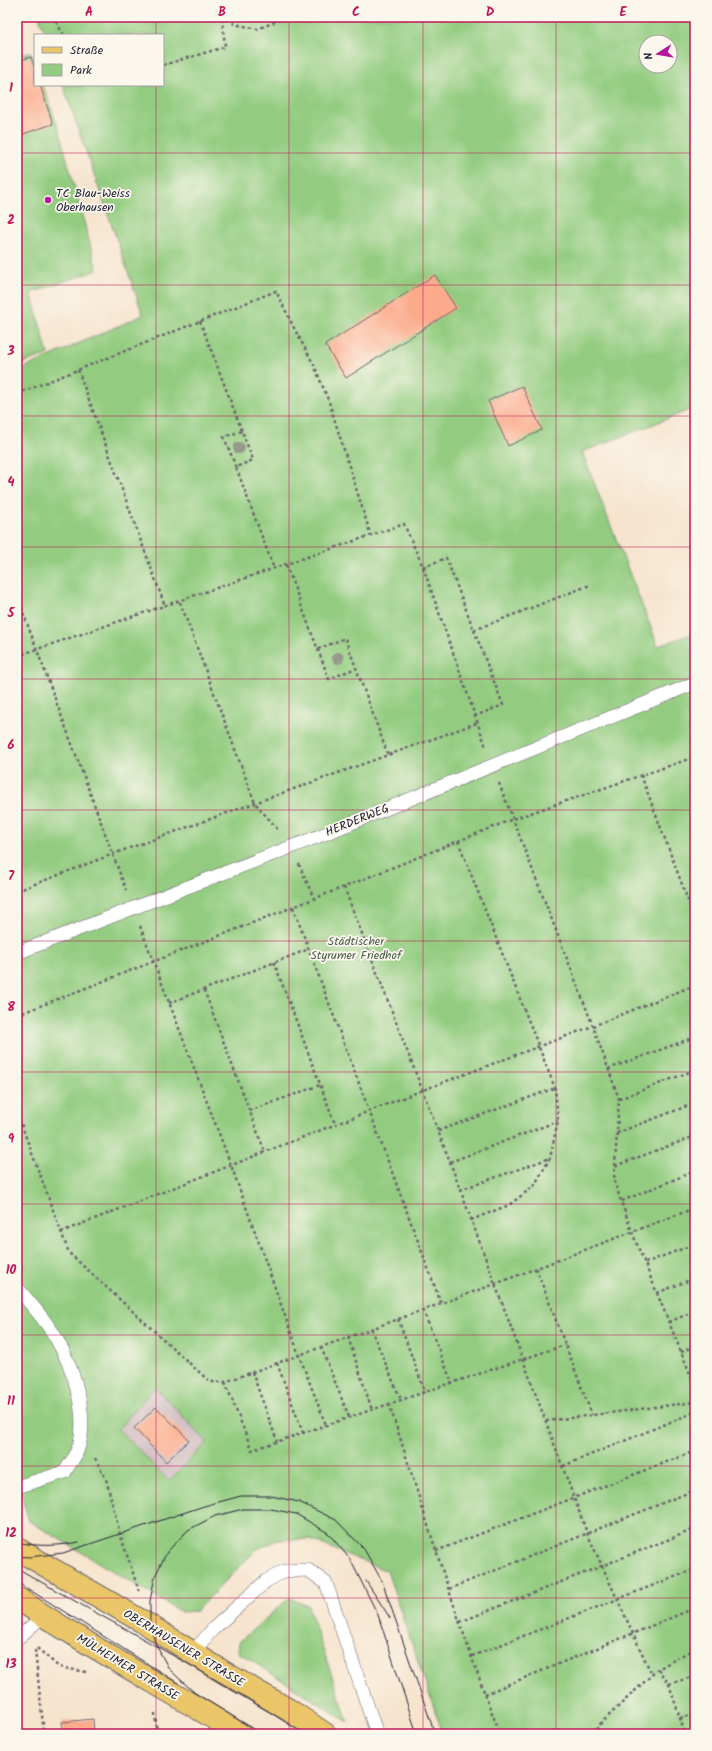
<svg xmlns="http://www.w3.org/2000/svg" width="712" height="1751" font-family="Kalam,sans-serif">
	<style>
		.industrial { fill: #d2bec3 }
		.green { fill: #93cc80; stroke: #5a775e; fill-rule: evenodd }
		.building { fill: #fbaa8b }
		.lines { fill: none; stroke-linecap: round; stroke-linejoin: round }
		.lane-casing { stroke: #6c666e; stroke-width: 14 }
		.primary-casing { stroke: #6c666e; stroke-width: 24 }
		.path { stroke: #6c666e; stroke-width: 2.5; stroke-dasharray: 3 3; stroke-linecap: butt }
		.lane { stroke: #fff; stroke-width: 13 }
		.primary { stroke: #eac669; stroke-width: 22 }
		.tram { stroke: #22223b; stroke-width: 1 }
		.tree { fill: #979a8a }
		.grid { fill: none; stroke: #c2185b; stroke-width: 1; stroke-opacity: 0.55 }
		.poi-dot { fill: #b5179e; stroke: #fbf7ec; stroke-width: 1.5 }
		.labels { text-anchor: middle; stroke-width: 3.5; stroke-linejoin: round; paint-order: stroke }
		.poi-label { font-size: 12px; fill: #22223b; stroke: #fbf7ec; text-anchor: start }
		.street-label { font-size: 12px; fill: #22223b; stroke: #fbf7ec }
		.park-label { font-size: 12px; fill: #4a5e53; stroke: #fbf7ec }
		.neatline { fill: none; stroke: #c2185b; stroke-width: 1.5 }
		.grid-label { font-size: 13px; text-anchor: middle; font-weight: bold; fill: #c2185b }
	</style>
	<rect width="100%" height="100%" fill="#fbf7ec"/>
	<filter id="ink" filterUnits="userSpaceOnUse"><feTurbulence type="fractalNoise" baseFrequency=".025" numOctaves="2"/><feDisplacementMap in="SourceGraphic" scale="8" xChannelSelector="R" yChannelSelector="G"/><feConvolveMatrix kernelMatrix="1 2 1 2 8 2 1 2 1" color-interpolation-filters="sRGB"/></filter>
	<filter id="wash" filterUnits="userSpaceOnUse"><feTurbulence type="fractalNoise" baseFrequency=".012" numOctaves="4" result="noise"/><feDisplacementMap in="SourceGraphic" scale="16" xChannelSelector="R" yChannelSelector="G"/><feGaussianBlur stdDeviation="0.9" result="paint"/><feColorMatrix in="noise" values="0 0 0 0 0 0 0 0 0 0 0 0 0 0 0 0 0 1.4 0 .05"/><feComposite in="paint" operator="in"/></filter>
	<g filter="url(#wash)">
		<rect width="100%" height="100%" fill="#f6e4ce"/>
		<polygon class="industrial" points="155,1387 207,1442 168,1481 118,1429"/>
		<g class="green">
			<path d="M39,17h656v391l-113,44 76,194 37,-13v1101h-252l-56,-163 -78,-32 -31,1 -21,9 -61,62 -15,1 -152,-91 -12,-40v-1110l126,-56 -80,-230h100v-50h-117zM646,42h24v24h-24zM155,1387l52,55 -38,39 -51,-52z"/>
			<polygon points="31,52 35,62 35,85 43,85 59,130 97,270 31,293 48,354 17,365 17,56"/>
			<polygon points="289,1598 308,1606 348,1722 238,1652 239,1642"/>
		</g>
		<g id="blocks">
			<g class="building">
				<polygon points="31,57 35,70 35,85 40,85 53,124 17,136 17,61"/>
				<polygon points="435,275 456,308 346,378 325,345"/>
				<polygon points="522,386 542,430 508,446 488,401"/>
				<polygon points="156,1407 189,1440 166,1462 134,1428"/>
				<polygon points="93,1719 94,1734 63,1734 62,1722"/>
			</g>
		</g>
	</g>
	<g filter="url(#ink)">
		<use href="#blocks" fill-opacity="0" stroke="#6c666e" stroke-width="1"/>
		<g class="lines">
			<defs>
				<g id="lane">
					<polyline points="17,953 322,835 695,683"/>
					<path d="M17,1287c13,17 29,33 39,51 18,31 36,84 19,118 -3,5 -7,10 -10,16l-48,15"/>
					<polyline points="17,1639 43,1616"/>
					<polyline points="193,1652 213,1629 266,1581 284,1571 308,1570 326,1583 377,1734"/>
				</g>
				<g id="primary">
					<polyline points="17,1549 150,1626 225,1673 289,1710 325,1734"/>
					<path d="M17,1598c72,49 149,90 223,136"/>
				</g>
			</defs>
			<use href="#lane" class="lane-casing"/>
			<use href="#primary" class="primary-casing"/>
			<g class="path">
				<polyline points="53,17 64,35"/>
				<polyline points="230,17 234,24 258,29 286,17"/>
				<polyline points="163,65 225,47 222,17"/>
				<polyline points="200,321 253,460 236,467 274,569"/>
				<polyline points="78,370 165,606"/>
				<polyline points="17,394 276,291 294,328 314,365 329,402 371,536"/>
				<polyline points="236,467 224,437 242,431"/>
				<polyline points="286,565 329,679 356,668"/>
				<polyline points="423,567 446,558 503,705 475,716"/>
				<polyline points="17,596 126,890"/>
				<polyline points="180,602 255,803 279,831"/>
				<polyline points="474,630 590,585"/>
				<polyline points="318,649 345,638 388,755"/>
				<polyline points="17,656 404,524 423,567 486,747"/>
				<polyline points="641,775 695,919"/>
				<polyline points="499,783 593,1026 619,1099 614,1181 632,1232 695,1386"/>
				<polyline points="458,841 555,1088 558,1121 550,1158 534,1186 509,1205 471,1220"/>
				<polyline points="299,864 314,899"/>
				<polyline points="344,887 450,1162 587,1533 652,1675"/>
				<polyline points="17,891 113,854 477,723"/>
				<polyline points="293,907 441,1303"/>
				<polyline points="140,926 231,1165 299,1355 326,1425"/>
				<polyline points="274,962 335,1124"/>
				<polyline points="204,990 265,1152"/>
				<polyline points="169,1003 309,949"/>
				<polyline points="17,1015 344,887 513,819 695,757"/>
				<polyline points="608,1069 695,1037"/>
				<polyline points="619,1099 695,1070"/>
				<polyline points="249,1111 320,1085"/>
				<polyline points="17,1113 69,1253 210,1382 225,1382 495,1284 695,1208"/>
				<polyline points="438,1131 555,1088"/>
				<polyline points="617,1133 695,1103"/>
				<polyline points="450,1162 558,1121"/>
				<polyline points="615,1166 695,1136"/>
				<polyline points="460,1190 550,1158"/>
				<polyline points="622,1201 695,1171"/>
				<polyline points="61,1232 423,1090 593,1026 695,985"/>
				<polyline points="645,1263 695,1244"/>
				<polyline points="536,1268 592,1415"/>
				<polyline points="657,1293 695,1278"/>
				<polyline points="423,1310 452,1383"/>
				<polyline points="398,1319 425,1392"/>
				<polyline points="669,1322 695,1311"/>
				<polyline points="371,1329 401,1400"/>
				<polyline points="348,1337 372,1410"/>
				<polyline points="321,1347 349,1417"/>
				<polyline points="681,1352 695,1346"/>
				<polyline points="277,1363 303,1433"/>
				<polyline points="252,1372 277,1441"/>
				<polyline points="225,1382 252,1450 565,1345"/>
				<path d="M389,1404c36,110 69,222 111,330"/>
				<polyline points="546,1421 695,1402"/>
				<polyline points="95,1458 106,1479 120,1534 139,1591"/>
				<polyline points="563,1466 695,1412"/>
				<polyline points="436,1551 695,1451"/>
				<polyline points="449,1589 695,1490"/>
				<polyline points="460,1622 695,1529"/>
				<polyline points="37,1648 59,1667 86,1672"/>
				<polyline points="35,1650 44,1734"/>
				<polyline points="472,1656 695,1569"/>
				<polyline points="658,1669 669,1684 685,1734"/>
				<polyline points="669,1684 695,1676"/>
				<polyline points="485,1694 695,1608"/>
				<polyline points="155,1713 157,1734"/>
				<polyline points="680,1718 695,1714"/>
				<polyline points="182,1730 189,1734"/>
				<polyline points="592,1734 601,1723 658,1669 695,1648"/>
			</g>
			<use href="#lane" class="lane"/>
			<use href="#primary" class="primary"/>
			<g class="tram">
				<path d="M17,1542c20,5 42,4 62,0"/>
				<polyline points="17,1556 29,1557 63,1553 204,1506 241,1496 271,1496 299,1502 336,1520 364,1549 382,1581 435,1734"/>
				<path d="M17,1568c95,56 195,105 287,166"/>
				<polyline points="366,1581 390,1618"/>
				<polyline points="17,1582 178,1683"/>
				<polyline points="192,1691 261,1734"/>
				<polyline points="196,1694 169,1669 156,1645 150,1626 150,1601 155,1576 167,1552 188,1530 215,1516 243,1509 271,1509 296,1514 328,1533 350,1559 378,1615 417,1734"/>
			</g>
		</g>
		<g class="tree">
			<circle cx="239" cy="448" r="6"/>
			<circle cx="338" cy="658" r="6"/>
		</g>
	</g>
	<path class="grid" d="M156,17v18M289,17v1717M423,17v1717M556,17v1717M156,85v1649M17,153h678M17,285h678M17,416h678M17,547h678M17,679h678M17,810h678M17,941h678M17,1072h678M17,1204h678M17,1335h678M17,1466h678M17,1598h678"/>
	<circle class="poi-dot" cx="48" cy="200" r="4"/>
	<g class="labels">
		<g class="poi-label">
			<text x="56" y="197">TC Blau-Weiss<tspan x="56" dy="14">Oberhausen</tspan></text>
		</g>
		<g class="street-label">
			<text transform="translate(357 820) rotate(-22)" y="4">HERDERWEG</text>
			<text transform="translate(184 1648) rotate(31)" y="4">OBERHAUSENER STRASSE</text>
			<text transform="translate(128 1667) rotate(31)" y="4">MÜLHEIMER STRASSE</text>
		</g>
		<g class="park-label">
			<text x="356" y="945">Städtischer<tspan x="356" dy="14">Styrumer Friedhof</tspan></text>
		</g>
	</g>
	<rect width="712" height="1751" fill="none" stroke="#fbf7ec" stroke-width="44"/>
	<rect x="34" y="34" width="130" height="52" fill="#fbf7ec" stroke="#a4a2a5"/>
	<rect x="42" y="47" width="20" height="6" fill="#eac669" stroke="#a4a2a5"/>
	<text x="70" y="54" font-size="12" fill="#22223b">Straße</text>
	<rect x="42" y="64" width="20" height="12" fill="#93cc80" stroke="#a4a2a5"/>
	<text x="70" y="74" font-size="12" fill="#22223b">Park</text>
	<g transform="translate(658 54) rotate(258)"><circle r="19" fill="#fbf7ec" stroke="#a4a2a5"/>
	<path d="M0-3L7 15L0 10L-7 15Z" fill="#b5179e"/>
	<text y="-6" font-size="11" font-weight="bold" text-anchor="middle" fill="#22223b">N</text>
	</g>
	<rect x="22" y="22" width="668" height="1707" class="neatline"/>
	<g class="grid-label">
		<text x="89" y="16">A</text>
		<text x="222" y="16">B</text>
		<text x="356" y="16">C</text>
		<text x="490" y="16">D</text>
		<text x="623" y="16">E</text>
		<text x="11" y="92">1</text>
		<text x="11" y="224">2</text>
		<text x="11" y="355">3</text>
		<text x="11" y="486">4</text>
		<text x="11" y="617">5</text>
		<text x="11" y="749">6</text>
		<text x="11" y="880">7</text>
		<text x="11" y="1011">8</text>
		<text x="11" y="1143">9</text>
		<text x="11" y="1274">10</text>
		<text x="11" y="1405">11</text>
		<text x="11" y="1537">12</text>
		<text x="11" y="1668">13</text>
	</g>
</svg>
